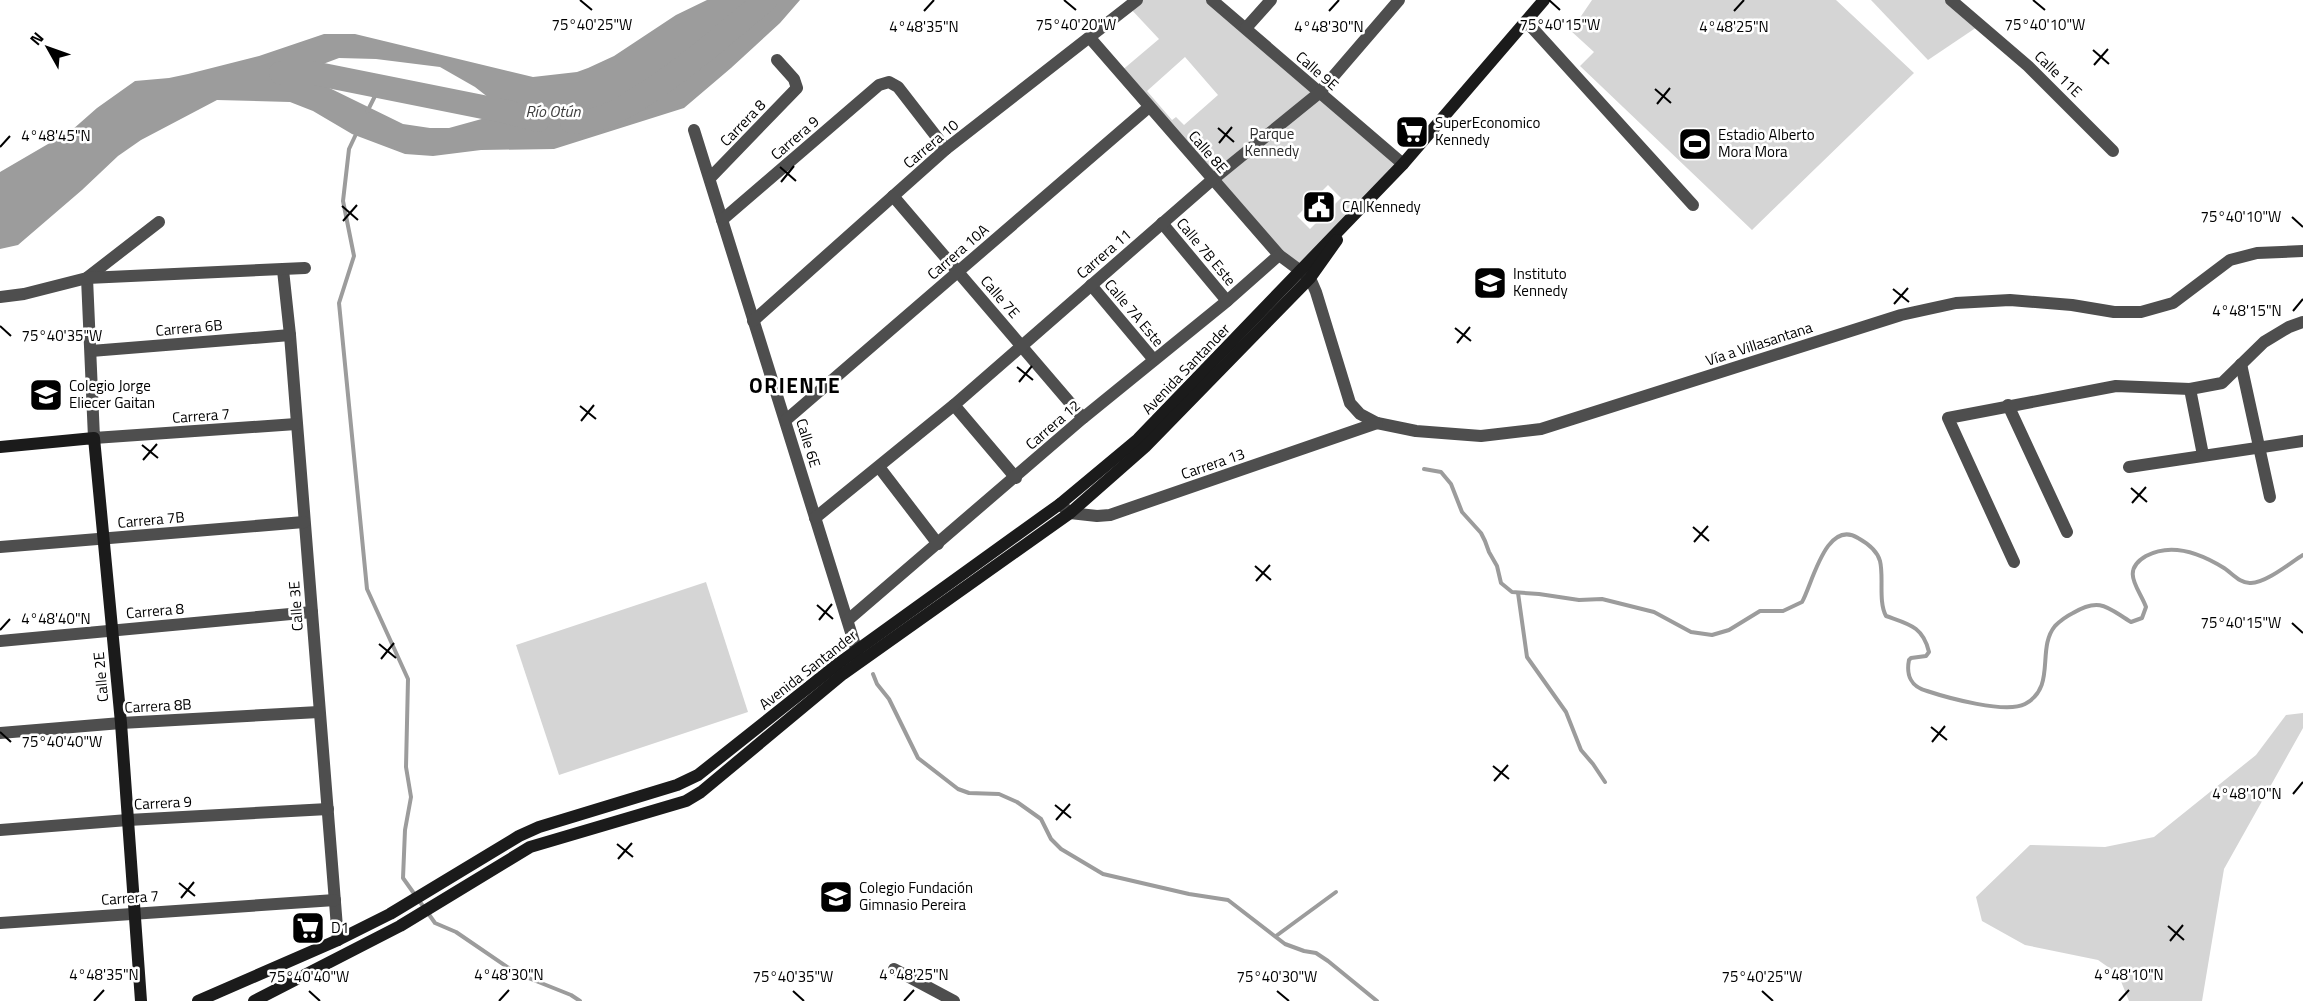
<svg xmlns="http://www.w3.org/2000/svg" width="2303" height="1001" font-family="'Titillium Web',sans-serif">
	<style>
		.green { fill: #d5d5d5; fill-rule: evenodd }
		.water { fill: #9c9c9c; fill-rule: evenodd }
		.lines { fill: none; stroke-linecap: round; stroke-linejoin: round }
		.stream { stroke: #9c9c9c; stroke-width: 4 }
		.river { stroke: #9c9c9c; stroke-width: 24 }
		.street { stroke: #4e4e4e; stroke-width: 12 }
		.secondary { stroke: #1b1b1b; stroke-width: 12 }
		.ticks { fill: none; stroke: #000; stroke-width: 2 }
		.labels { text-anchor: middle; stroke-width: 5; stroke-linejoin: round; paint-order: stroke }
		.street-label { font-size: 15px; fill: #000; stroke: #fff }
		.poi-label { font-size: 15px; fill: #000; stroke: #fff; text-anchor: start }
		.park-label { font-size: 15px; fill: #2c2c2c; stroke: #fff }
		.water-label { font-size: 16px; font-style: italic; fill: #3d3d3d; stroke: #fff }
		.district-label { font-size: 21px; font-weight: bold; letter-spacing: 1.5px; fill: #000; stroke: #fff }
		.ticks-label { font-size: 15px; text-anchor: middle; fill: #000; stroke: #fff; stroke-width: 5; stroke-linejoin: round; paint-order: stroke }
	</style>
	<rect width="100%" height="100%" fill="#fff"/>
	<g class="green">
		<path d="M1137,0h75l191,164 -101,108 -182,-200 39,-33 -30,-32zM1185,57l33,38 -34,30 -8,-8 -4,3 -25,-29zM1328,185l13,13 -31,31 -13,-13z"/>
		<polygon points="1592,0 1836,0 1914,73 1752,230 1580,66 1594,52 1571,31"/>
		<polygon points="1871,0 1951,0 1980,25 1928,60"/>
		<polygon points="706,582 748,712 559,775 516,645"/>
		<polygon points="2303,713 2303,728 2224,869 2202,1001 2129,1001 2118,974 2098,960 2025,945 1982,921 1976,897 2030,845 2105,847 2154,837 2256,755 2286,715"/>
	</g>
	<path class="water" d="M707,0h93l-20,23 -49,45 -47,40 -130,41 -73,1 -48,6 -28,-2 -53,-20 -39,-23 -23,-9 -73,-2 -76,40 -23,16 -36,34 -64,55 -18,4v-77l72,-42 25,-22 38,-27 34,-3 19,-4 71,-18 65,-22h31l178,43 44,-5 11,-4 26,-12 62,-41zM739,24l-1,9 -43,36 -57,38 -34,12 -2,-3 90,-68 35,-23zM339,58l37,1 64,8 35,20 32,25 -58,16h-19l-27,-4 -92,-45 4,-12z"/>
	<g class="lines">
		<g class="stream">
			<polyline points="367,112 380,86"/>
			<polyline points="357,132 349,149 343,201 354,256 339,303 367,589 408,679 406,767 411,797 405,830 403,878 435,923 456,932 516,973 571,995 580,1001"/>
			<path d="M1424,469l17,3 10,12 11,28 19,21 4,8 4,11 8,14 4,17 11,9 27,2 40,6 23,-1 52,13 37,20 21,3 17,-5 31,-19h23l19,-9c10,-17 24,-84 56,-64 9,5 19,12 22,23 4,16 -2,40 6,55 22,8 37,10 43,36l-3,4 -15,2 -2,2c-3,15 2,27 18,31 21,7 79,23 98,13 32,-17 11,-55 30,-78 5,-5 12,-10 18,-13 28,-17 36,-4 58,9l11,-4 4,-11c-7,-19 -26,-36 0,-51 26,-14 54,-3 78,12 8,5 16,16 27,15 15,0 39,-20 52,-28"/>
			<polyline points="1518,593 1527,657 1566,712 1581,750 1593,764 1605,782"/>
			<polyline points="873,674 877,684 889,699 918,758 958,789 969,793 999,794 1017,802 1041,819 1051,839 1061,849 1103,874 1189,894 1228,900 1285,944 1304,951 1316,953 1328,961 1377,1001"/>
			<polyline points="1276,936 1336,892"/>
		</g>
		<g class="river">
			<polyline points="281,73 313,73 508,112 538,120"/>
			<path d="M572,122c10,-1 23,-1 32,-5 56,-26 114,-77 161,-117"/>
		</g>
		<g class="street">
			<polyline points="1212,0 1403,164"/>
			<polyline points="1951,0 2028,66 2113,151"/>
			<polyline points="1526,21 1693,205"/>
			<polyline points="1246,28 1271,0"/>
			<polyline points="1090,38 1279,255 1310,278 1316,292 1350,403 1360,414 1377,423 1416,431 1481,436 1541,429 1901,315 1956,303 2010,300 2072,305 2114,312 2141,312 2173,303 2230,260 2257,253 2303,251"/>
			<polyline points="694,130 859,658"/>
			<polyline points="710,178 797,88 794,79 777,60"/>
			<polyline points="893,196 1083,418"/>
			<polyline points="722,220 879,85 889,82 898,87 946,149"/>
			<polyline points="1162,223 1227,301"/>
			<polyline points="283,270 290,335 338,940"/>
			<polyline points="88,277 159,222"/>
			<polyline points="87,278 94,438 296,424"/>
			<polyline points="1091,285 1154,360"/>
			<polyline points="0,297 24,294 87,278 305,268"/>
			<polyline points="753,321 946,149 1137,0"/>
			<polyline points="91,351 290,335"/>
			<polyline points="2241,364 2270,497"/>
			<polyline points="2190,389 2203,455"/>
			<polyline points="954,405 1016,478"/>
			<polyline points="2008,405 2067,532"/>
			<polyline points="786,420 1149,107"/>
			<polyline points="879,467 938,544"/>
			<polyline points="2129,467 2303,441"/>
			<polyline points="1060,504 1070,513 1097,516 1110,515 1377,423"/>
			<polyline points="815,518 954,405 1212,180 1319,93 1399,0"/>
			<polyline points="0,547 304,522"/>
			<polyline points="2014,562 1948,418 2116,386 2190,389 2222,383 2264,342 2289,327 2303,322"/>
			<polyline points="848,620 1083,418 1227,301 1279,255"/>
			<polyline points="0,641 312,612"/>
			<polyline points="0,733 121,723 319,712"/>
			<polyline points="0,830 128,820 328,809"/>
			<polyline points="0,923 335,900"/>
			<polyline points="894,969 954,1001"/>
		</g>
		<g class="secondary">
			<polyline points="0,447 94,438 121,723 141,1001"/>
			<polyline points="198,1001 338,940 390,914 519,836 539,827 677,785 698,775 839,663 1060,504 1138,439 1403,164 1544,0"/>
			<polyline points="254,1001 400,926 530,847 686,801 701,792 843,674 1070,513 1145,447 1310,278 1337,240"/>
		</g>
	</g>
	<path class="ticks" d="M580,0l12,10M1064,0l12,10M1549,0l11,10M2033,0l12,10M924,11l10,-11M1329,11l10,-11M1734,11l10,-11M2093,50l16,14M2094,65l14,-16M1655,89l16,14M1657,104l13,-16M1218,128l16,14M1219,143l13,-16M0,147l10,-11M780,167l16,14M781,182l13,-16M342,206l16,14M2292,217l11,10M343,221l14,-16M1893,289l16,13M1894,304l14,-16M2293,311l10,-12M0,326l11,10M1455,328l16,13M1457,343l13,-16M1017,367l16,13M1019,382l13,-16M580,406l16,13M581,421l13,-16M142,445l16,13M143,460l14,-16M2131,488l16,14M2132,503l14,-16M1693,527l16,14M1694,542l14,-16M1255,566l16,14M1256,581l14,-16M817,605l16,14M819,620l13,-16M2292,623l11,10M0,630l10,-11M379,644l17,14M381,659l13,-16M1931,727l16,13M0,732l11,10M1932,742l13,-16M1493,766l16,13M1494,781l14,-16M2293,794l10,-12M1055,805l16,13M1056,820l14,-16M617,844l16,13M618,859l14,-16M179,883l16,13M181,898l13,-16M2168,926l16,14M2170,941l13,-16M309,991l11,10M793,991l11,10M1277,991l12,10M1762,991l11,10M94,1001l10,-11M499,1001l10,-11M904,1001l10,-11M2119,1001l10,-11"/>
	<defs>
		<symbol id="supermarket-square" viewBox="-11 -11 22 22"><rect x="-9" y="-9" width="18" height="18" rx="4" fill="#000" stroke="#fff"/><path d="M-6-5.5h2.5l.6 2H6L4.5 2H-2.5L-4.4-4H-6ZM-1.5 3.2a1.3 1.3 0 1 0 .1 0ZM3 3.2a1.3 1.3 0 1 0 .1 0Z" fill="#fff"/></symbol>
		<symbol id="stadium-square" viewBox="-11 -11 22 22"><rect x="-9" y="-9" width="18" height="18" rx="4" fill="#000" stroke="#fff"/><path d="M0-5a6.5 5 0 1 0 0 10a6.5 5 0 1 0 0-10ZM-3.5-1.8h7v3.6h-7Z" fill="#fff"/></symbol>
		<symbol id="civic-square" viewBox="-11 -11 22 22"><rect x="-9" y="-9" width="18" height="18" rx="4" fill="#000" stroke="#fff"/><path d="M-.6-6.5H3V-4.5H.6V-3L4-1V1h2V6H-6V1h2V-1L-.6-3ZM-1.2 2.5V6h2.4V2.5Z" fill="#fff"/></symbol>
		<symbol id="school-square" viewBox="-11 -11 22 22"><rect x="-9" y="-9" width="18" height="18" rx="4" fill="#000" stroke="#fff"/><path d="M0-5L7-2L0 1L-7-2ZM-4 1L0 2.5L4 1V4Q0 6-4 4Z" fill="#fff"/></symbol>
	</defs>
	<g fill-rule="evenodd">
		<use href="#supermarket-square" x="1393" y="113" width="38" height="38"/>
		<use href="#stadium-square" x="1676" y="125" width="38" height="38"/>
		<use href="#civic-square" x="1300" y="188" width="38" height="38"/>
		<use href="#school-square" x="1471" y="264" width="38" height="38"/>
		<use href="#school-square" x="27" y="376" width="38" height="38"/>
		<use href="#school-square" x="817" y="878" width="38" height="38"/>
		<use href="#supermarket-square" x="289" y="909" width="38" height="38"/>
	</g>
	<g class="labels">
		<g class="street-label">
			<text transform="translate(1317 71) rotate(41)" y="5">Calle 9E</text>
			<text transform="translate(2058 74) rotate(44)" y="5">Calle 11E</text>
			<text transform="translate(743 123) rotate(-46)" y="5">Carrera 8</text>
			<text transform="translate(795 138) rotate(-41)" y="5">Carrera 9</text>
			<text transform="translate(931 144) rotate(-40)" y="5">Carrera 10</text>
			<text transform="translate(1208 152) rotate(49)" y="5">Calle 8E</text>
			<text transform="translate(958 252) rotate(-41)" y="5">Carrera 10A</text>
			<text transform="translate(1206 252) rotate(50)" y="5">Calle 7B Este</text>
			<text transform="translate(1104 254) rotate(-41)" y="5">Carrera 11</text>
			<text transform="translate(1000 297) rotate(49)" y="5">Calle 7E</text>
			<text transform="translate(1134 313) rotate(50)" y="5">Calle 7A Este</text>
			<text transform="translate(189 328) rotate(-5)" y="5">Carrera 6B</text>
			<text transform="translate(1759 344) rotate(-18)" y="5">Vía a Villasantana</text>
			<text transform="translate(1186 369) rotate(-46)" y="5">Avenida Santander</text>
			<text transform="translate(201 416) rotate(-4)" y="5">Carrera 7</text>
			<text transform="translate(1053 425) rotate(-41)" y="5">Carrera 12</text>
			<text transform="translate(808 443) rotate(73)" y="5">Calle 6E</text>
			<text transform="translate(1213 464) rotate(-19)" y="5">Carrera 13</text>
			<text transform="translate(151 520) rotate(-5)" y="5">Carrera 7B</text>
			<text transform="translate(296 606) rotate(-94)" y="5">Calle 3E</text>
			<text transform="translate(155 611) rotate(-5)" y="5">Carrera 8</text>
			<text transform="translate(808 670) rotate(-38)" y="5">Avenida Santander</text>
			<text transform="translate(101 677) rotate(-95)" y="5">Calle 2E</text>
			<text transform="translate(158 706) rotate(-3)" y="5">Carrera 8B</text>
			<text transform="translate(163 803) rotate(-3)" y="5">Carrera 9</text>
			<text transform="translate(130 898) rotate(-4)" y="5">Carrera 7</text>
		</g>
		<g class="poi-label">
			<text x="1435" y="128">SuperEconomico<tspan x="1435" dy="17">Kennedy</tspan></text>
			<text x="1718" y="140">Estadio Alberto<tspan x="1718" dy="17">Mora Mora</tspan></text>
			<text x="1342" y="212">CAI Kennedy</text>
			<text x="1513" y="279">Instituto<tspan x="1513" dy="17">Kennedy</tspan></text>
			<text x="69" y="391">Colegio Jorge<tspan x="69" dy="17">Eliecer Gaitan</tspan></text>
			<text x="859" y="893">Colegio Fundación<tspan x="859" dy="17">Gimnasio Pereira</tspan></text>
			<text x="331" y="933">D1</text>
		</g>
		<g class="park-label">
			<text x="1272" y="139">Parque<tspan x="1272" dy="17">Kennedy</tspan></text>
		</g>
		<g class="water-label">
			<text x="553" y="117">Río Otún</text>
		</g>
		<g class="district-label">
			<text x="795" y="393">ORIENTE</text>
		</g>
	</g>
	<g class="ticks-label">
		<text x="592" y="30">75°40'25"W</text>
		<text x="1076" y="30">75°40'20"W</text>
		<text x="1560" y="30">75°40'15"W</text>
		<text x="2045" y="30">75°40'10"W</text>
		<text x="924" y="32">4°48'35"N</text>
		<text x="1329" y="32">4°48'30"N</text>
		<text x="1734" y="32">4°48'25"N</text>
		<text x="56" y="141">4°48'45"N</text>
		<text x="2241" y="222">75°40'10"W</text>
		<text x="2247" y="316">4°48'15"N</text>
		<text x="62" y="341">75°40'35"W</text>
		<text x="56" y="624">4°48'40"N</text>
		<text x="2241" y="628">75°40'15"W</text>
		<text x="62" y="747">75°40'40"W</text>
		<text x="2247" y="799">4°48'10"N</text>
		<text x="104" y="980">4°48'35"N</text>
		<text x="509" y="980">4°48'30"N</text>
		<text x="914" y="980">4°48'25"N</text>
		<text x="2129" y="980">4°48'10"N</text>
		<text x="309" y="982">75°40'40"W</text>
		<text x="793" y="982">75°40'35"W</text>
		<text x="1277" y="982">75°40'30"W</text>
		<text x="1762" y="982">75°40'25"W</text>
	</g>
	<g transform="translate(48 48) rotate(310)" stroke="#ffffff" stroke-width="4.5" paint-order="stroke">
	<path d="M0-4.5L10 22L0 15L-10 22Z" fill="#000000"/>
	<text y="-9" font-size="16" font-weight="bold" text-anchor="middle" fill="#000000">N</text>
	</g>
</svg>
